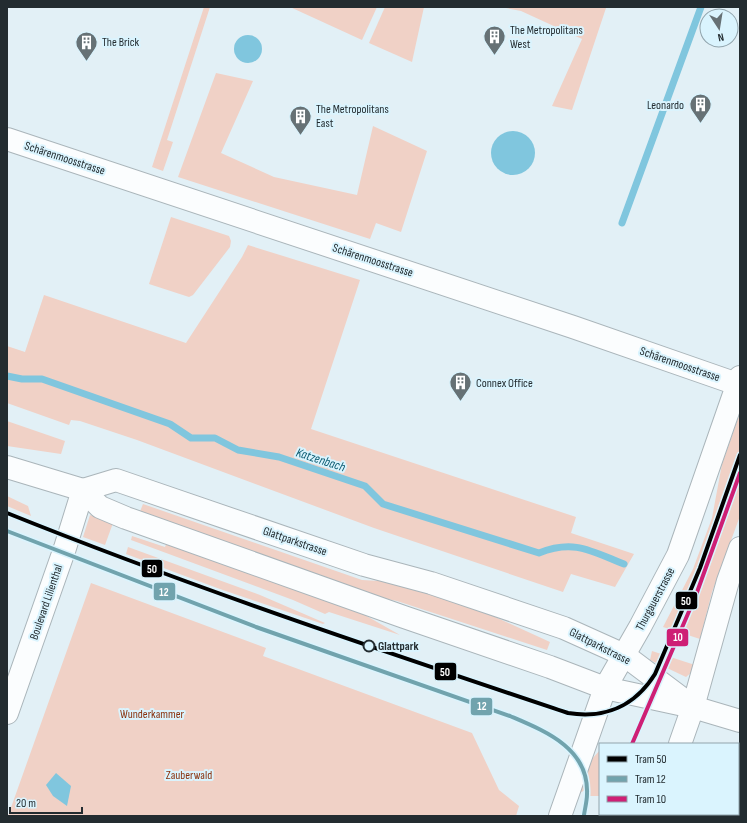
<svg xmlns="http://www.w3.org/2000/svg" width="747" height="823" font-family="'Sofia Sans Condensed',sans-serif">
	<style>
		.green { fill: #f0d1c6 }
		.water { fill: #80c6de }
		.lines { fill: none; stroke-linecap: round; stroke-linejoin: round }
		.stream { stroke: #80c6de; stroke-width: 7 }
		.minor-casing { stroke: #aab5ba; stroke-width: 24 }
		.major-casing { stroke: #aab5ba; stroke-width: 24 }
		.minor { stroke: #fbfdfe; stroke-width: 22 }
		.major { stroke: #fbfdfe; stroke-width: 22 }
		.tram-1-casing { stroke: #daf4fe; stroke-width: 7 }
		.tram-2-casing { stroke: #daf4fe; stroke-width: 7 }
		.tram-3-casing { stroke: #daf4fe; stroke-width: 7 }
		.tram-1 { stroke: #000; stroke-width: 4 }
		.tram-2 { stroke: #71a3ad; stroke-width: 4 }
		.tram-3 { stroke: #ce1f75; stroke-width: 4 }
		.stop-dot { fill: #daf4fe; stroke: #232c30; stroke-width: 2 }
		.labels { text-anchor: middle; stroke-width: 4; stroke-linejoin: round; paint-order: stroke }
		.poi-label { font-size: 12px; fill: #232c30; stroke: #daf4fe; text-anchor: start }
		.street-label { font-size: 12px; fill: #232c30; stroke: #daf4fe }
		.stop-label { font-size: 12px; font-weight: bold; fill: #232c30; stroke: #daf4fe; text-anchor: start }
		.park-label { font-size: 12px; fill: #8a310c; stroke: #daf4fe }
		.water-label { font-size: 13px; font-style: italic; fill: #0d5c72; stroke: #daf4fe }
		.line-badge { stroke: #daf4fe; stroke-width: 1.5 }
		.badge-label { font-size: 11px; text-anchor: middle; font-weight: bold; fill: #fff }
	</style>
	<rect width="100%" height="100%" fill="#e2f0f6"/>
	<g class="green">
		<polygon points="204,7 210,7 167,140 173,142 163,171 152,167"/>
		<polygon points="290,7 377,7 362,40"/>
		<polygon points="385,7 424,7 412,62 369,43"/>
		<polygon points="501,7 606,8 572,110 552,106 582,39 521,11"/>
		<polygon points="216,73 253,81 221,153 274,177 357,195 373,126 427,151 401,232 376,223 370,239 178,177"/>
		<polygon points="171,217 229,236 231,241 230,247 193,295 189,297 149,284"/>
		<polygon points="248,245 360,280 311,429 576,517 571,533 634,554 615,587 571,574 563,592 374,528 137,440 80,421 71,420 69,425 7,403 7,346 25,352 44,295 186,343 242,257"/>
		<polygon points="740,413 740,516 712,592 700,639 663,627 693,569 712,518 722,464"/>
		<polygon points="7,421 65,441 61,454 7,446"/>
		<polygon points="7,496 28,506 31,516 7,506"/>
		<polygon points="143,504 362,580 397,582 493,616 550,642 547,650 397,601 368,595 139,514"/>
		<polygon points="90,515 113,523 105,545 83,537"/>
		<polygon points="132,536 165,547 167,542 363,614 400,635 329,612 325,614 293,600 131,540"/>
		<polygon points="128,547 260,595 325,623 323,624 220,589 126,554"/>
		<polygon points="91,583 266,648 263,656 472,733 499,790 519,806 516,816 8,816"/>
		<polygon points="652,651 695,665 692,672 686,677 650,660"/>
		<polygon points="600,750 600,796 586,796 585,790 578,794 592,759"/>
	</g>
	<g class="water">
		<circle cx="248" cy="49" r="14"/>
		<circle cx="513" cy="153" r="22"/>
		<polygon points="56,773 71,786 67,806 53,796 46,785"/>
	</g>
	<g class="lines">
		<g class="stream">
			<polyline points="622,223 701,7"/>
			<path d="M7,376l15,3h20l128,45 21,14h24l23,12 41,7 86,29 18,18 156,49c35,-14 52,-2 85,11"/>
		</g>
		<defs>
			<g id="minor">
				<polyline points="7,139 573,327 737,384"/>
				<polyline points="7,467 83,490 100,507 126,518 404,617 550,667 605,688 693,707 740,721"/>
				<polyline points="83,490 116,480 364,565 431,583 564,628 624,655 688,703"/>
				<polyline points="7,713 65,548 83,490"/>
			</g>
			<g id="major">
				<polyline points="680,744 693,707 728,581 740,548"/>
				<polyline points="560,816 605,688 640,627 678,555 740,377"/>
				<polyline points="653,816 654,814"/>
			</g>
		</defs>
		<use href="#minor" class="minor-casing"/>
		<use href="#major" class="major-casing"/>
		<use href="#minor" class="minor"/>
		<use href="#major" class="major"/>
		<defs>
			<path id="tram-1" d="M7,513c184,74 373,137 561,200 37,6 67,-7 87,-39l45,-106 40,-113"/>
			<path id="tram-2" d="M7,531l249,96 254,89c35,15 79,32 77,78 0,7 -2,14 -3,21"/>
			<polyline id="tram-3" points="632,744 696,595 740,473"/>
		</defs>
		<use href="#tram-1" class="tram-1-casing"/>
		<use href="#tram-2" class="tram-2-casing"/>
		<use href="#tram-3" class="tram-3-casing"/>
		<use href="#tram-1" class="tram-1"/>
		<use href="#tram-2" class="tram-2"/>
		<use href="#tram-3" class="tram-3"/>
	</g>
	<defs>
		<symbol id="building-pin" viewBox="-11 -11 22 30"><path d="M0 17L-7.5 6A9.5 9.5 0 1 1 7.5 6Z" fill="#667175" stroke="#daf4fe"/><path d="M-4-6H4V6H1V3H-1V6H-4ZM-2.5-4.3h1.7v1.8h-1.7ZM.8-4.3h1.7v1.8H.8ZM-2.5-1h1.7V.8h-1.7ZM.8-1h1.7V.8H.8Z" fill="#fff"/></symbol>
	</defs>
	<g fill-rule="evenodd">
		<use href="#building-pin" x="482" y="24" width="25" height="34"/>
		<use href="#building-pin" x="74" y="30" width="25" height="34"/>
		<use href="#building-pin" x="688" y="92" width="25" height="34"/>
		<use href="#building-pin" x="288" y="104" width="25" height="34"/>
		<use href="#building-pin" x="448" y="370" width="25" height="34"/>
	</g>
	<circle class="stop-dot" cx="369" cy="646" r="5.5"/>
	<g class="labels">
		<g class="poi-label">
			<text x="510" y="34">The Metropolitans<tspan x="510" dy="14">West</tspan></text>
			<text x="102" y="46">The Brick</text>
			<text x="684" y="109" text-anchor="end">Leonardo</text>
			<text x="316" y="113">The Metropolitans<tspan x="316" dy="14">East</tspan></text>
			<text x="476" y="387">Connex Office</text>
		</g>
		<g class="street-label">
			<text transform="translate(65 158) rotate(18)" y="4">Schärenmoosstrasse</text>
			<text transform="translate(373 260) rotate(18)" y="4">Schärenmoosstrasse</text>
			<text transform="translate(680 364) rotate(19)" y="4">Schärenmoosstrasse</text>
			<text transform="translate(295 541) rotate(19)" y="4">Glattparkstrasse</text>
			<text transform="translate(655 599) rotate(-62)" y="4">Thurgauerstrasse</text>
			<text transform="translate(46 602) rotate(-71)" y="4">Boulevard Lilienthal</text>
			<text transform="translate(600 646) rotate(27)" y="4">Glattparkstrasse</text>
		</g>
		<g class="stop-label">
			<text x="378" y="650">Glattpark</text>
		</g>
		<g class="park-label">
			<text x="152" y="718">Wunderkammer</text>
			<text x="189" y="779">Zauberwald</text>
		</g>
		<g class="water-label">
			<text transform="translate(321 459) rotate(18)" y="5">Katzenbach</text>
		</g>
	</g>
	<g class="line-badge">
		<rect x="141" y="559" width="22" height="19" rx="4" fill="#000"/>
		<rect x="153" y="582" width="23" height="19" rx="4" fill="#71a3ad"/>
		<rect x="675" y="591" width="23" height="19" rx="4" fill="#000"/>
		<rect x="666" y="628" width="23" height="19" rx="4" fill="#ce1f75"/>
		<rect x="434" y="662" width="23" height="19" rx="4" fill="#000"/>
		<rect x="470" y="697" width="23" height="19" rx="4" fill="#71a3ad"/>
	</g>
	<g class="badge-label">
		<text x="152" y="573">50</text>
		<text x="164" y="596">12</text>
		<text x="686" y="605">50</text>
		<text x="678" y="641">10</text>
		<text x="445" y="676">50</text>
		<text x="482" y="710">12</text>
	</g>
	<rect width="747" height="823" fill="none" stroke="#232c30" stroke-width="16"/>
	<rect x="599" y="743" width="140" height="72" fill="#daf4fe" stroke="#91a4ac"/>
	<rect x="607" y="756" width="20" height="6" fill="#000000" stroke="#91a4ac"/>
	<text x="635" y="763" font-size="12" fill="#232c30">Tram 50</text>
	<rect x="607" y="776" width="20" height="6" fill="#71a3ad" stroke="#91a4ac"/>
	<text x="635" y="783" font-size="12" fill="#232c30">Tram 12</text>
	<rect x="607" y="796" width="20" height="6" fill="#ce1f75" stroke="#91a4ac"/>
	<text x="635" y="803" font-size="12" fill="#232c30">Tram 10</text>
	<g transform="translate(719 28) rotate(168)"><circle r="19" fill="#daf4fe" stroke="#91a4ac"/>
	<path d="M0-3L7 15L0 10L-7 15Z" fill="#667175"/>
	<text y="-6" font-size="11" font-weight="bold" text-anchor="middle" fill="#232c30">N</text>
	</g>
	<path d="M10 807v6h72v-6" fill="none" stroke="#232c30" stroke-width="2"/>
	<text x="16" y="807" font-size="12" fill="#232c30" stroke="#daf4fe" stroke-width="3" paint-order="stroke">20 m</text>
</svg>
